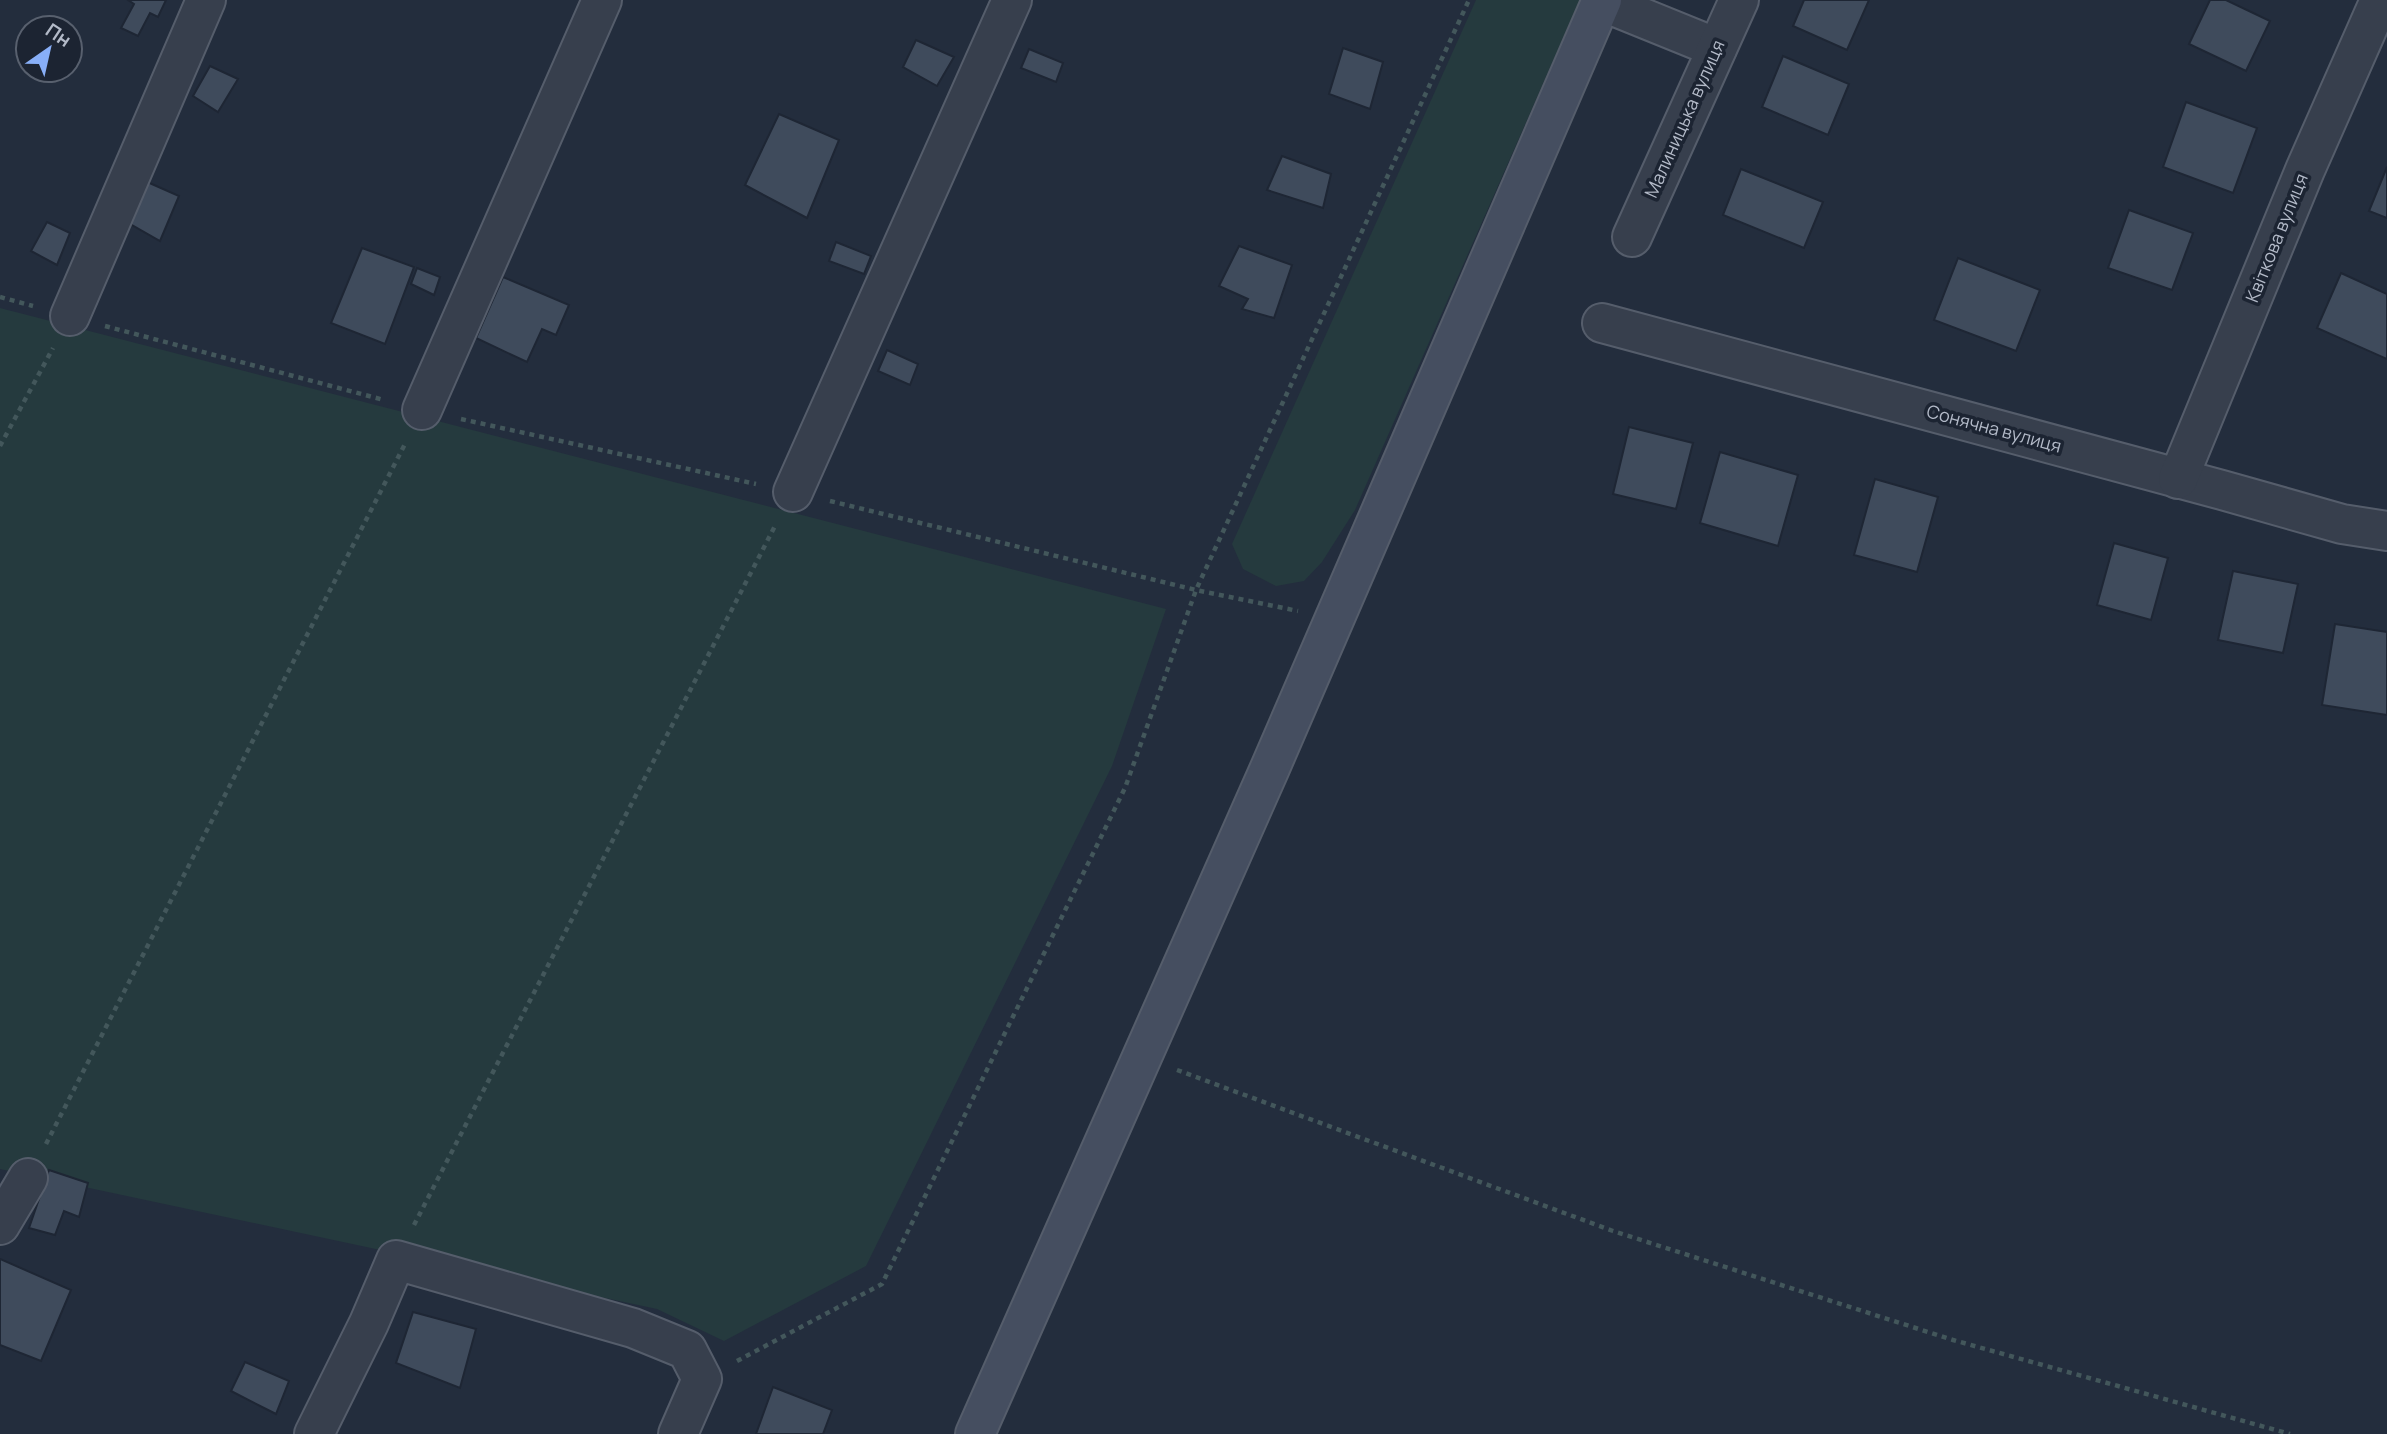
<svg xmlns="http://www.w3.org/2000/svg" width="2387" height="1434" font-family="Manrope,sans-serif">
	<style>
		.green { fill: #253a3e }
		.building { fill: #3f4b5c; stroke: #1e2634; stroke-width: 2 }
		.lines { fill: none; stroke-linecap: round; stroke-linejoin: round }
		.street-casing { stroke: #555d6b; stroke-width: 42 }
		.secondary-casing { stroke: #555d6b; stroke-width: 42 }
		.path { stroke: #43575b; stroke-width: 4.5; stroke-dasharray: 5 5; stroke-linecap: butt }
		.street { stroke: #373f4d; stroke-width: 38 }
		.secondary { stroke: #454e60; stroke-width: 38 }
		.labels { text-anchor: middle; stroke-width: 7; stroke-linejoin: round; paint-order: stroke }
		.street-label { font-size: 18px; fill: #b3bac8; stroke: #1c2432 }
	</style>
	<rect width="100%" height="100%" fill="#232d3d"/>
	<g class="green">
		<polygon points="1476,0 1580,0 1355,510 1322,562 1304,581 1276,586 1243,569 1232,544"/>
		<polygon points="0,308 1166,609 1112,766 866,1266 724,1341 657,1309 0,1169"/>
	</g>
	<g class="building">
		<polygon points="128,0 166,0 158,17 150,13 138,36 121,28 134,4"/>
		<polygon points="1804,0 1869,0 1847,50 1793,26"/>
		<polygon points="2210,0 2226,0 2270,21 2246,71 2189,44"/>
		<polygon points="916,40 954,57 937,86 903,67"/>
		<polygon points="1343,48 1383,62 1370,109 1329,94"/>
		<polygon points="1029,49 1063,63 1056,82 1021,68"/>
		<polygon points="1783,56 1849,84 1828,135 1762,107"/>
		<polygon points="210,66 238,79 218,112 193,96"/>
		<polygon points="2186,102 2257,128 2233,193 2163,167"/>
		<polygon points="779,114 839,140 807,218 745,185"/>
		<polygon points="1282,156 1331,174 1323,208 1267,190"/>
		<polygon points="2387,167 2387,218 2369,211"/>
		<polygon points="1741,169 1823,202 1804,248 1723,215"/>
		<polygon points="145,181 179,196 160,241 125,221"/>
		<polygon points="2129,210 2193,233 2172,290 2108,268"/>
		<polygon points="47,222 70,233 57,265 31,251"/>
		<polygon points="836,242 871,256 864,274 829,261"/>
		<polygon points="1239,246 1292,265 1274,318 1242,309 1248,299 1219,286"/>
		<polygon points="362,248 414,267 385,344 331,323"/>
		<polygon points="1958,258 2040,290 2016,351 1934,320"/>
		<polygon points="417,268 440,277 434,295 411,284"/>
		<polygon points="2341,273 2387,294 2387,359 2317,328"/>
		<polygon points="503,277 569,305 556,335 542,329 527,362 476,338"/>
		<polygon points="887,350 918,364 910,385 878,371"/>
		<polygon points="1629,427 1693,443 1676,509 1613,494"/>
		<polygon points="1720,452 1798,475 1778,546 1700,523"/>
		<polygon points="1875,479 1938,497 1917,572 1854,555"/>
		<polygon points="2114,543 2168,558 2151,620 2097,605"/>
		<polygon points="2233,571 2298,584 2283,653 2218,640"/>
		<polygon points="2335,624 2387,632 2387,715 2322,705"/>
		<polygon points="49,1170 88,1183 79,1217 64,1211 55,1235 29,1228"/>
		<polygon points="0,1259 71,1290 41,1361 0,1345"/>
		<polygon points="413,1312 476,1329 460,1388 396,1363"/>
		<polygon points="245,1362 289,1381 276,1414 231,1391"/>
		<polygon points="773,1387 832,1410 823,1434 756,1434"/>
	</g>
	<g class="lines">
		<defs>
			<g id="street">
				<polyline points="1601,1 1717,48"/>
				<polyline points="1632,237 1739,0"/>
				<polyline points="70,316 206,0"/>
				<polyline points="1602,323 2222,490 2342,524 2387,531"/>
				<polyline points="422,410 602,0"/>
				<polyline points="2178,479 2305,170 2380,0"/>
				<polyline points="793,492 1012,0"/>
				<polyline points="0,1225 28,1178"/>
				<polyline points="314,1434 369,1323 396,1260 633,1328 687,1350 702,1379 678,1434"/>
			</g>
			<polyline id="secondary" points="975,1434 1270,768 1602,0"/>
		</defs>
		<use href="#street" class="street-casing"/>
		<use href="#secondary" class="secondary-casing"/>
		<g class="path">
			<polyline points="0,297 33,306"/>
			<polyline points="105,326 384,400"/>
			<polyline points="461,419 756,484"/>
			<polyline points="0,446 53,348"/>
			<polyline points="830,501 1196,590 1298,611"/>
			<polyline points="1177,1070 1613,1231 1953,1340 2290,1434"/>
			<polyline points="46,1144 406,442"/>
			<polyline points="414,1225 776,524"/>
			<polyline points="737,1361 882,1284 1125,788 1196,590 1469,0"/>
		</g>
		<use href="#street" class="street"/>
		<use href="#secondary" class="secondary"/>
	</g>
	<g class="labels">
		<g class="street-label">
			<text transform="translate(1685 119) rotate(-66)" y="6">Малиницька вулиця</text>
			<text transform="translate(2277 238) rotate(-68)" y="6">Квіткова вулиця</text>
			<text transform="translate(1994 429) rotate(15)" y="6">Сонячна вулиця</text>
		</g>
	</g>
	<g transform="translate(49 49) rotate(34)"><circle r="33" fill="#1c2432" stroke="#58606e" stroke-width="2"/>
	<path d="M0-5L12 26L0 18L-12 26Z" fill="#88aff8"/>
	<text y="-10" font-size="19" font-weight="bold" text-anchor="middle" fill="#b3bac8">Пн</text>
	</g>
</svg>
